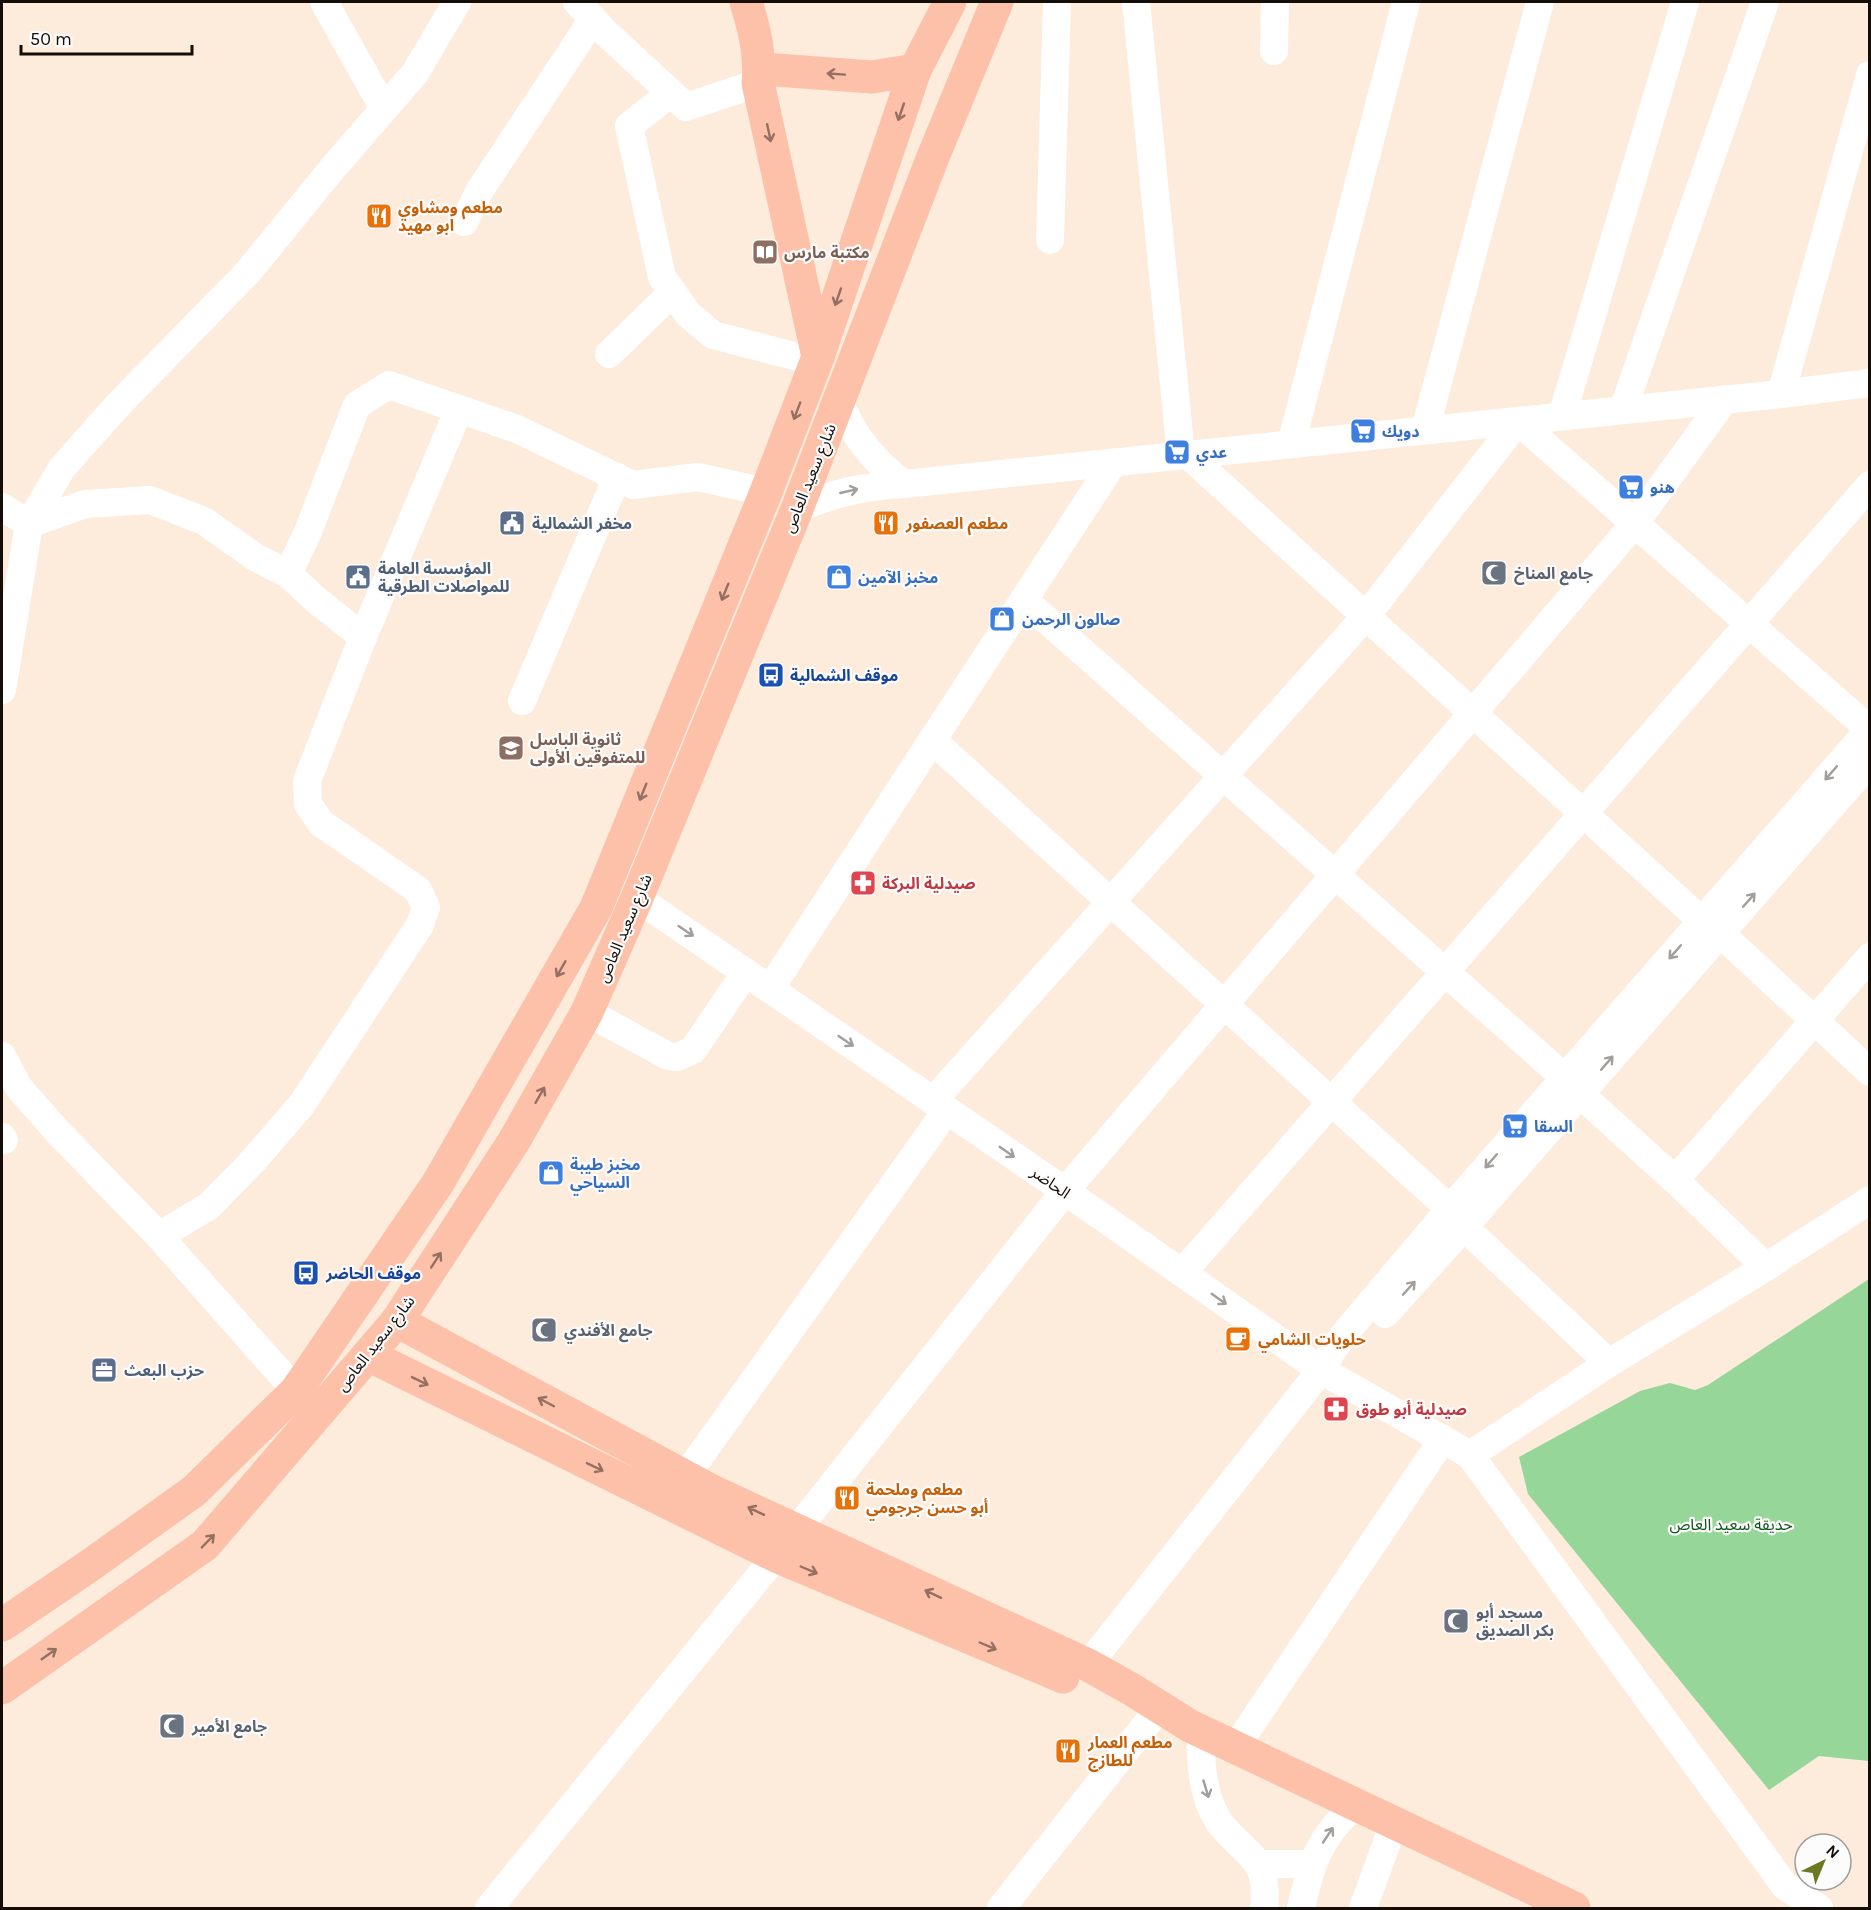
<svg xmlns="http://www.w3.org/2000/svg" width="1871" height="1910" font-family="Karla,'Noto Sans Arabic',sans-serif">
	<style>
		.green { fill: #96d698 }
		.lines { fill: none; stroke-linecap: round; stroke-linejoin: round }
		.minor { stroke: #fff; stroke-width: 28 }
		.major { stroke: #fdc0a9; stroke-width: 33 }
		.oneway { stroke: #956f60 }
		.oneway2 { stroke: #a19e9c }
		.labels { text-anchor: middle; stroke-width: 4.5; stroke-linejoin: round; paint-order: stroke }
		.food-label { font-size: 16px; font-weight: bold; fill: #c56008; stroke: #fcfcfc; text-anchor: start }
		.education-label { font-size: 16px; font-weight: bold; fill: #785e54; stroke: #fcfcfc; text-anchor: start }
		.shop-label { font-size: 16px; font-weight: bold; fill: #366cbe; stroke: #fcfcfc; text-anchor: start }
		.street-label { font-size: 16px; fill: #150d07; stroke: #fcfcfc }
		.service-label { font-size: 16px; font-weight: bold; fill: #4e5e75; stroke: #fcfcfc; text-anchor: start }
		.worship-label { font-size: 16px; font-weight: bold; fill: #5b616d; stroke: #fcfcfc; text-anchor: start }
		.transit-label { font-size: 16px; font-weight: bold; fill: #164399; stroke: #fcfcfc; text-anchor: start }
		.health-label { font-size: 16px; font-weight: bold; fill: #be3a42; stroke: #fcfcfc; text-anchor: start }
		.park-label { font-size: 16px; fill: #0c5517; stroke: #fcfcfc }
	</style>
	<rect width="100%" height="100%" fill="#fdebdb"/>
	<polygon class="green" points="1869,1279 1869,1761 1819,1756 1769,1790 1528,1494 1519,1457 1640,1391 1670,1383 1695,1390 1708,1385"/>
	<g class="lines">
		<g class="minor">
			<polyline points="324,2 384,109"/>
			<polyline points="577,2 604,31 686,107 758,83"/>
			<polyline points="1136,2 1181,455"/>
			<polyline points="1274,51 1275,2"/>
			<polyline points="671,93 629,126 662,277 688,314 713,335 794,356 818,357"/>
			<polyline points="464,222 480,190 593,19"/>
			<polyline points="1050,240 1057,2"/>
			<polyline points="609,354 673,292"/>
			<polyline points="1781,394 1870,75"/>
			<path d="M840,403c14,34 34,59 64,81"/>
			<polyline points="1623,410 1765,2"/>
			<polyline points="1562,416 1685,2"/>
			<polyline points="1425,430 1540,2"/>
			<polyline points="1291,444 1406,2"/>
			<polyline points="1188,455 1702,921"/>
			<polyline points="2,507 29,524 85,504 150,500 204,521 255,557 288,574 307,534 357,405 389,385 517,429 633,485 698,477 766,492"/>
			<path d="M797,509c37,-16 67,-23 107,-25l877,-90 89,-11"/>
			<polyline points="288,574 315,599 363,637 459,409"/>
			<polyline points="1024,600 1564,1077"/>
			<polyline points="2,690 29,524 62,468 118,405 248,272 332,169 415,73 457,2"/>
			<polyline points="522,701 617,477"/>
			<polyline points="932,740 1450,1209"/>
			<polyline points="637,898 1065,1191 1321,1370 1470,1455 1785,1886 1819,1908"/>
			<polyline points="1720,933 1870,1072"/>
			<polyline points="770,989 1113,463"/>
			<polyline points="587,1012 668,1056 677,1057 693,1050 746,972"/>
			<polyline points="2,1056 19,1088 57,1131 159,1236 296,1391"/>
			<polyline points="1580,1094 1675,1180 1766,1267"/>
			<polyline points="933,1101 1366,616 1518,421 1869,729"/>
			<polyline points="2,1137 4,1140"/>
			<polyline points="1675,1180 1870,957"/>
			<polyline points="1464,1227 1609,1363"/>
			<polyline points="159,1236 209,1206 253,1161 302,1104 420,925 426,907 418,890 321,823 308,804 307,781 363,637"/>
			<polyline points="1182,1273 1870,485"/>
			<polyline points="1385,1314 1464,1227 1870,762"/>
			<polyline points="1470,1455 1609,1363 1766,1267 1870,1200"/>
			<polyline points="685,1477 947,1110"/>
			<polyline points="1088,1665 1321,1370 1332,1351 1346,1332 1450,1209 1870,729"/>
			<path d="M1201,1731c-1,31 1,69 21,95 28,33 47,32 42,82"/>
			<polyline points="1235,1748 1443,1439"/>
			<polyline points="1259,1864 1311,1864"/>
			<polyline points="489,1908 776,1556 1065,1191 1635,523 1725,399"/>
			<polyline points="1001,1908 1153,1716"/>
			<path d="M1301,1908c10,-45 18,-70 54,-103"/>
			<polyline points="1363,1908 1394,1823"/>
		</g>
		<g class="major">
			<path d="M746,2c8,26 15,53 12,81l60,274"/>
			<polyline points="760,71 776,70 872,77 915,70"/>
			<polyline points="397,1321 712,1491 1088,1665 1131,1689 1190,1726 1574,1908"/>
			<polyline points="368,1355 776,1556 1063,1677"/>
			<polyline points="2,1625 89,1566 194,1491 296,1391 438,1183 596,908 766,492 818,357 915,70 950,2"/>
			<polyline points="2,1688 205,1545 397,1321 514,1141 587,1012 637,898 797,509 933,157 997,2"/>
		</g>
	</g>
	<defs><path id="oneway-shaft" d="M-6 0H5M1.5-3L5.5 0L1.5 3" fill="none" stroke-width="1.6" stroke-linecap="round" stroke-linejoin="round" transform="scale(1.5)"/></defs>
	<g class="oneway">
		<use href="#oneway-shaft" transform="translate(836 74) rotate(-176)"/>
		<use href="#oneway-shaft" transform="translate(901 112) rotate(109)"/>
		<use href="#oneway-shaft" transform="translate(769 133) rotate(78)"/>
		<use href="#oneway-shaft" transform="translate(838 297) rotate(109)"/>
		<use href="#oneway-shaft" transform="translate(797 411) rotate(111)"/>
		<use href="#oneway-shaft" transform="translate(725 592) rotate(112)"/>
		<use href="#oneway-shaft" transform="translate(643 792) rotate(112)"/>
		<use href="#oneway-shaft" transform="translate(561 969) rotate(120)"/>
		<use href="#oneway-shaft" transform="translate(540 1095) rotate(-60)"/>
		<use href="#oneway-shaft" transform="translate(436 1260) rotate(-57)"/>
		<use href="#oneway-shaft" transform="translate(420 1381) rotate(26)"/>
		<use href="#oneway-shaft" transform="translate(546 1402) rotate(-152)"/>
		<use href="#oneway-shaft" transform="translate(595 1467) rotate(26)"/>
		<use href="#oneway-shaft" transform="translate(756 1511) rotate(-155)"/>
		<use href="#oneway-shaft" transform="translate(208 1541) rotate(-46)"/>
		<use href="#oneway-shaft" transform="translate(809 1570) rotate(23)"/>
		<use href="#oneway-shaft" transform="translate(933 1594) rotate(-155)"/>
		<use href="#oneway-shaft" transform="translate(988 1646) rotate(23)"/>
		<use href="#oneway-shaft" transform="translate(49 1654) rotate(-35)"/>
	</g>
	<g class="oneway2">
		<use href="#oneway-shaft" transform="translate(849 491) rotate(-13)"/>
		<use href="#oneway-shaft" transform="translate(1831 773) rotate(131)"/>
		<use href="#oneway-shaft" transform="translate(1749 900) rotate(-49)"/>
		<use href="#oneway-shaft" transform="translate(686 931) rotate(34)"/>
		<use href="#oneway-shaft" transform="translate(1675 952) rotate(131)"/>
		<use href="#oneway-shaft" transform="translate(846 1041) rotate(34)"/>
		<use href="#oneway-shaft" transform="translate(1607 1063) rotate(-49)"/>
		<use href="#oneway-shaft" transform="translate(1007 1152) rotate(35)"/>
		<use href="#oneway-shaft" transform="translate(1491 1161) rotate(131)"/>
		<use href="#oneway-shaft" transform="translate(1409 1288) rotate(-48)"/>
		<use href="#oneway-shaft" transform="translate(1219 1299) rotate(35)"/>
		<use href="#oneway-shaft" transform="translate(1206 1789) rotate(73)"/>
		<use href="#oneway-shaft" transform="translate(1328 1835) rotate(-56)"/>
	</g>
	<defs>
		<symbol id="restaurant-square" viewBox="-11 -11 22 22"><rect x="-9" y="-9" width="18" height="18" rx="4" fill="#e8710a" stroke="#fcfcfc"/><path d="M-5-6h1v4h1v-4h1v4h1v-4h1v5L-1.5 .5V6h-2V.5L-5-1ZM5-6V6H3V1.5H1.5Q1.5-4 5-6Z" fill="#fff"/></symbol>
		<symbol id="library-square" viewBox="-11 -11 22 22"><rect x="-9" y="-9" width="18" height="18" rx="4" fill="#8d6e63" stroke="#fcfcfc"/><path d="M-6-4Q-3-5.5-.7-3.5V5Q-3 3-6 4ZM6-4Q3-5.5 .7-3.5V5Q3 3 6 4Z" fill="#fff"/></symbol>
		<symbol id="supermarket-square" viewBox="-11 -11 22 22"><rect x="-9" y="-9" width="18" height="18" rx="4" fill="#3f7fe0" stroke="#fcfcfc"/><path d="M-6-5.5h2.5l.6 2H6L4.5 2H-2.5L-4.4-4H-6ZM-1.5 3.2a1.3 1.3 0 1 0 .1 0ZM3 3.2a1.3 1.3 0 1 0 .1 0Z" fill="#fff"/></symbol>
		<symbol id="civic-square" viewBox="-11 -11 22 22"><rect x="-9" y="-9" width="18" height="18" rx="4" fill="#5c6f8a" stroke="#fcfcfc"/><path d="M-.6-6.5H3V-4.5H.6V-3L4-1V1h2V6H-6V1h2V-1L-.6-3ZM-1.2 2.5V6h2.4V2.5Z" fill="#fff"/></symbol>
		<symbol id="mosque-square" viewBox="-11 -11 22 22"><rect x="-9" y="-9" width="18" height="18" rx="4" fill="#6b7280" stroke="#fcfcfc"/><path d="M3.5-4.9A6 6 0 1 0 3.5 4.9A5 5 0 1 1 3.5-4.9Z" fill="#fff"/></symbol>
		<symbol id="shop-square" viewBox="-11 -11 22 22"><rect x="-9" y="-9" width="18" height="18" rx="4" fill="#3f7fe0" stroke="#fcfcfc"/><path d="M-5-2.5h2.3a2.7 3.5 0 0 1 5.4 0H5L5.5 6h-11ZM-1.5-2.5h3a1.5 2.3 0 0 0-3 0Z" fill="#fff"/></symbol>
		<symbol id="bus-square" viewBox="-11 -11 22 22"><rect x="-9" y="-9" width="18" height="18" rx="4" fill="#1a4fb4" stroke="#fcfcfc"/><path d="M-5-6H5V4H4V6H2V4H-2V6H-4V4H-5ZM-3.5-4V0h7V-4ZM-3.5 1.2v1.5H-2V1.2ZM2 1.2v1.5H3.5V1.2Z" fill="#fff"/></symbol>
		<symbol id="school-square" viewBox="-11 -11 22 22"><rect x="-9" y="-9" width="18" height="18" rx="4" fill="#8d6e63" stroke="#fcfcfc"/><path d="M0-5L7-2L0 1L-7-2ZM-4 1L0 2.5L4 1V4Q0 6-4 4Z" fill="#fff"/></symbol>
		<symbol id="pharmacy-square" viewBox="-11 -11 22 22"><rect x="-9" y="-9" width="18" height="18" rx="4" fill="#e0444e" stroke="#fcfcfc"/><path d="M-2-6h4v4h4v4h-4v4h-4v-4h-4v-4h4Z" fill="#fff"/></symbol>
		<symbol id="cafe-square" viewBox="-11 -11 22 22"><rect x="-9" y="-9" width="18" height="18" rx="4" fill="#e8710a" stroke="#fcfcfc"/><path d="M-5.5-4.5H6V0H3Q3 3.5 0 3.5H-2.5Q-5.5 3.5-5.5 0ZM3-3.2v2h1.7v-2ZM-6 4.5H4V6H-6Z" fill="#fff"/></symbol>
		<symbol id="office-square" viewBox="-11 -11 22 22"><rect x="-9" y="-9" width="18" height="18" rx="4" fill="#5c6f8a" stroke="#fcfcfc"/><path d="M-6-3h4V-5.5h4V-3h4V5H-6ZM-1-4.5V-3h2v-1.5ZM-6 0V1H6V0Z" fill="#fff"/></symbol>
	</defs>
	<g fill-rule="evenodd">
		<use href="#restaurant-square" x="364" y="201" width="30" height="30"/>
		<use href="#library-square" x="750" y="237" width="30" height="30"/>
		<use href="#supermarket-square" x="1348" y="416" width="30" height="30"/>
		<use href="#supermarket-square" x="1162" y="437" width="30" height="30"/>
		<use href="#supermarket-square" x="1616" y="472" width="30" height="30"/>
		<use href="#civic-square" x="497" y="508" width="30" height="30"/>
		<use href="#restaurant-square" x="871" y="508" width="30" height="30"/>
		<use href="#mosque-square" x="1479" y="558" width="30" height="30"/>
		<use href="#civic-square" x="343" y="562" width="30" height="30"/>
		<use href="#shop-square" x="824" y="562" width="30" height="30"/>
		<use href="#shop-square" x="987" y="604" width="30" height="30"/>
		<use href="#bus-square" x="756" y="660" width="30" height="30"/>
		<use href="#school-square" x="496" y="733" width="30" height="30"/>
		<use href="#pharmacy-square" x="848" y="868" width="30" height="30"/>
		<use href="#supermarket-square" x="1500" y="1111" width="30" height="30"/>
		<use href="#shop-square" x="536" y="1158" width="30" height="30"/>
		<use href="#bus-square" x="291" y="1258" width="30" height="30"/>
		<use href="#mosque-square" x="529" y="1315" width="30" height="30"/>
		<use href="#cafe-square" x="1223" y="1324" width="30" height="30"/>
		<use href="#office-square" x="89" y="1355" width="30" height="30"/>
		<use href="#pharmacy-square" x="1321" y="1394" width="30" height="30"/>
		<use href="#restaurant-square" x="832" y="1483" width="30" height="30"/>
		<use href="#mosque-square" x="1441" y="1606" width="30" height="30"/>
		<use href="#mosque-square" x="157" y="1711" width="30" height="30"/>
		<use href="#restaurant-square" x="1053" y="1736" width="30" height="30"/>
	</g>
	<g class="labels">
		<g class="food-label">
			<text x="398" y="213">مطعم ومشاوي<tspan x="398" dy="18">ابو مهيد</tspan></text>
			<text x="906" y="529">مطعم العصفور</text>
			<text x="1258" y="1345">حلويات الشامي</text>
			<text x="866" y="1495">مطعم وملحمة<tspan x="866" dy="18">أبو حسن جرجومي</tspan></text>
			<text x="1088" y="1748">مطعم العمار<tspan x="1088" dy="18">للطازج</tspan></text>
		</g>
		<g class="education-label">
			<text x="784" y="258">مكتبة مارس</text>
			<text x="530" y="745">ثانوية الباسل<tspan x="530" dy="18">للمتفوقين الأولى</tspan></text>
		</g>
		<g class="shop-label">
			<text x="1382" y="437">دويك</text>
			<text x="1196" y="458">عدي</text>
			<text x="1650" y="493">هنو</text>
			<text x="858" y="583">مخبز الآمين</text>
			<text x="1022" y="625">صالون الرحمن</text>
			<text x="1534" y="1132">السقا</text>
			<text x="570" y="1170">مخبز طيبة<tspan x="570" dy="18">السياحي</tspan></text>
		</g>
		<g class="street-label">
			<text transform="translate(809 478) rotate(-68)" y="6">شارع سعيد العاص</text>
			<text transform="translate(624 928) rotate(-67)" y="6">شارع سعيد العاص</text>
			<text transform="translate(1051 1182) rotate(35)" y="6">الحاضر</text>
			<text transform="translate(375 1343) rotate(-52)" y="6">شارع سعيد العاص</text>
		</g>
		<g class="service-label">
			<text x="532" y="529">مخفر الشمالية</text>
			<text x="378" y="574">المؤسسة العامة<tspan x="378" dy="18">للمواصلات الطرقية</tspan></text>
			<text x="124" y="1376">حزب البعث</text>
		</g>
		<g class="worship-label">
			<text x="1514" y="579">جامع المناخ</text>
			<text x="564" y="1336">جامع الأفندي</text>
			<text x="1476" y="1618">مسجد أبو<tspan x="1476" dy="18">بكر الصديق</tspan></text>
			<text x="192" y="1732">جامع الأمير</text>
		</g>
		<g class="transit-label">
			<text x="790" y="681">موقف الشمالية</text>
			<text x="326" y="1279">موقف الحاضر</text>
		</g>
		<g class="health-label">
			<text x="882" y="889">صيدلية البركة</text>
			<text x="1356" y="1415">صيدلية أبو طوق</text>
		</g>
		<g class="park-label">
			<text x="1731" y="1530">حديقة سعيد العاص</text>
		</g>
	</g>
	<rect width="1871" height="1910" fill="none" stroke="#150d07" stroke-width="6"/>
	<g transform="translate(1823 1862) rotate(43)"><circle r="28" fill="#fcfcfc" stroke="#a09c9a" stroke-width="1.5"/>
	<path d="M0-4.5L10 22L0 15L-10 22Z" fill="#6d7823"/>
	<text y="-9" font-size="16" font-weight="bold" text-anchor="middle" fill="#150d07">N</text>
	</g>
	<path d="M21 45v9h171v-9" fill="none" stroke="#150d07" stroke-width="3"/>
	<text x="30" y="45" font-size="18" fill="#150d07" stroke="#fcfcfc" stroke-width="4.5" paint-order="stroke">50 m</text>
</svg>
